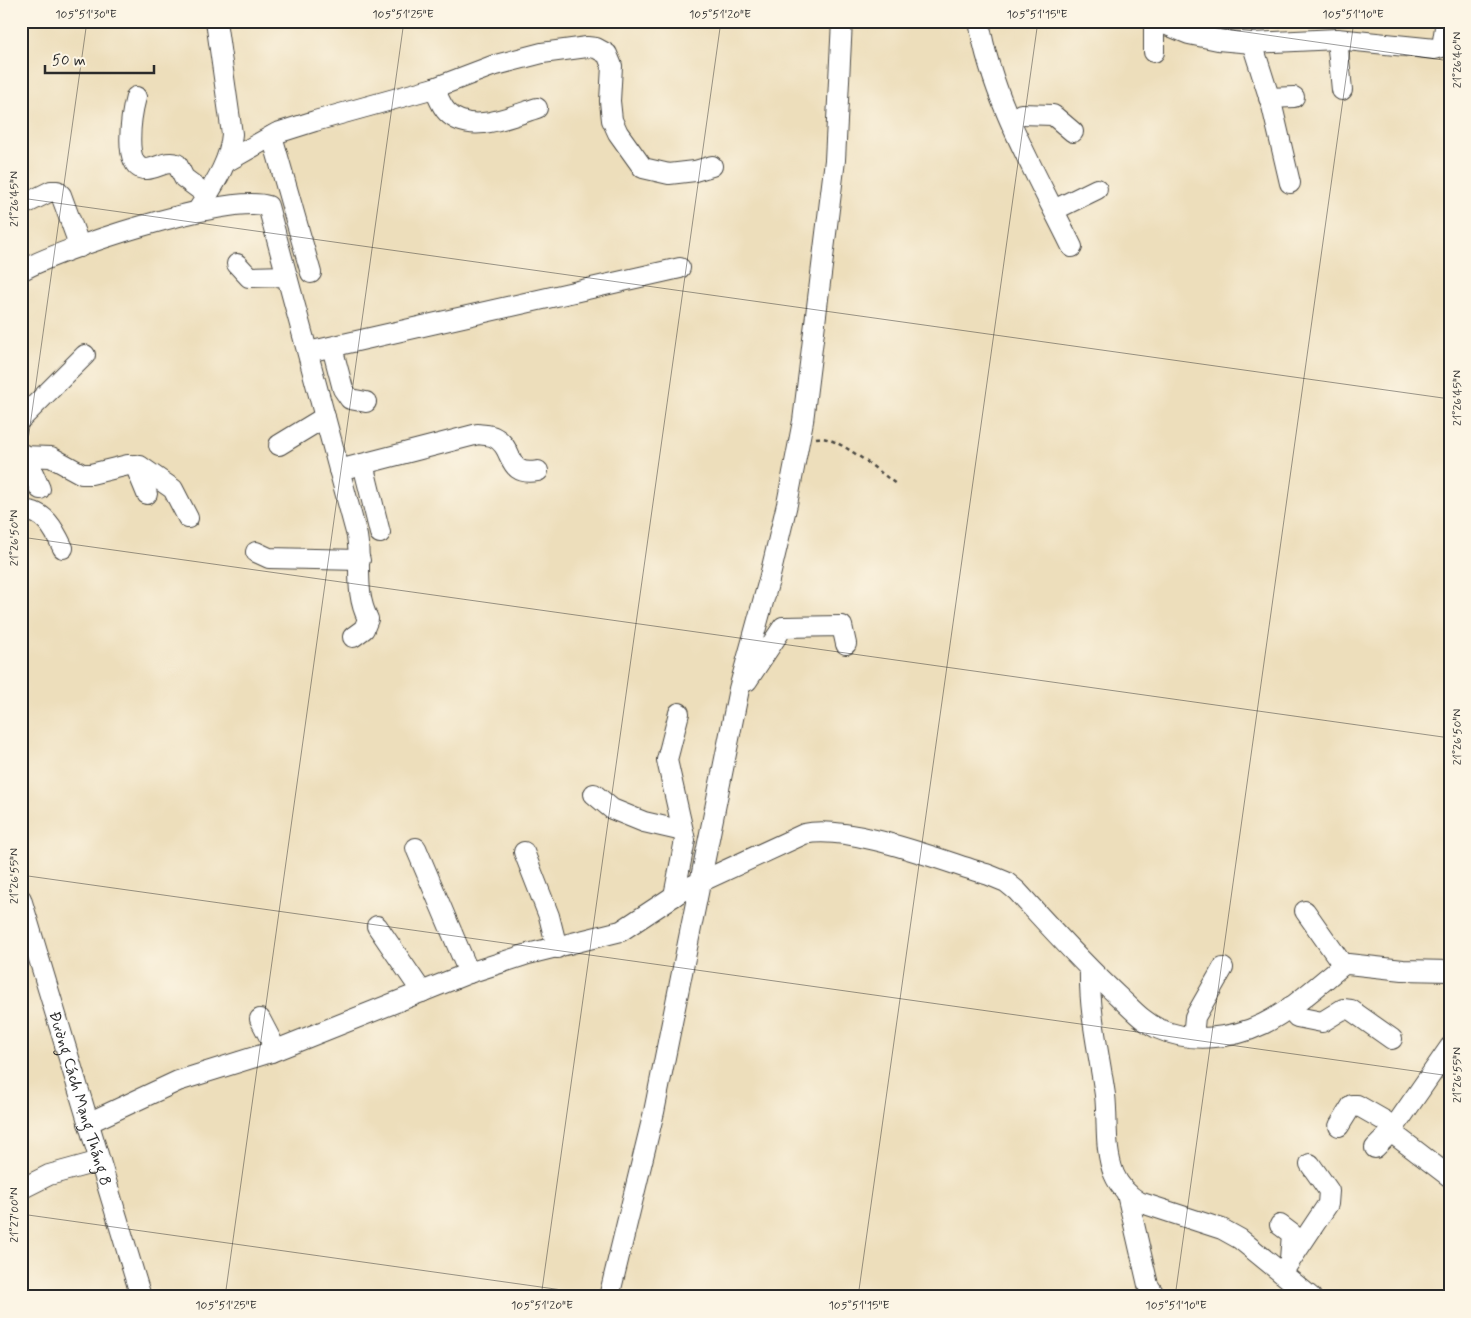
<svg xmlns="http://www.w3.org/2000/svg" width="1471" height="1318" font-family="Mynerve,sans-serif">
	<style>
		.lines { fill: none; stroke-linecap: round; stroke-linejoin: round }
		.stream { stroke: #5ea1d2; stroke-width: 4.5 }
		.minor-casing { stroke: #484641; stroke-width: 22 }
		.path { stroke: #484641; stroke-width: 2.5; stroke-dasharray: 4 4; stroke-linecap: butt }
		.minor { stroke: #fff; stroke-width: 20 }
		.ticks { fill: none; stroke: #2b2b2b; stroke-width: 1; stroke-opacity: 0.45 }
		.labels { text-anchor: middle; stroke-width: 4.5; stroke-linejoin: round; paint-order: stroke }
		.street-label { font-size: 16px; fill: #2b2b2b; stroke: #fcf5e5 }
		.neatline { fill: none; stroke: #2b2b2b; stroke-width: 2 }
		.ticks-label { font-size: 12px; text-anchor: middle; fill: #2b2b2b }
	</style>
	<rect width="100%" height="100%" fill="#fcf5e5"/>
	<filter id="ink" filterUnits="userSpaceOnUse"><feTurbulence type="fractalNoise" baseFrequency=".02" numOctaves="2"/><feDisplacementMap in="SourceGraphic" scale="10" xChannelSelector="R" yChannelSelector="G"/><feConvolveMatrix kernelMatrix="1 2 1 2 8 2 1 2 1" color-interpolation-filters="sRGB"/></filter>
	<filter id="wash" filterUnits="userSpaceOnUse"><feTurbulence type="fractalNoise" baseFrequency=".0096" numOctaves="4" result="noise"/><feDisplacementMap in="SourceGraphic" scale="20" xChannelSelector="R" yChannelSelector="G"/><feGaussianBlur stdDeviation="1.12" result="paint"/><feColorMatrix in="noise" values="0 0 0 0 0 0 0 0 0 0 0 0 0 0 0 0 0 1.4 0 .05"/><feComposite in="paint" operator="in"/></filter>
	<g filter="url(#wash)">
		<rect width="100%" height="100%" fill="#eddebb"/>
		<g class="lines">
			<polyline class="stream" points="690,880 696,851"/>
		</g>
	</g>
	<g filter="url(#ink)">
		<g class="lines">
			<defs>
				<g id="minor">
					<path d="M979,21c13,80 58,154 93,226"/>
					<polyline points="1154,21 1154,52"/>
					<polyline points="1157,21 1189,34 1218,40 1252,43 1337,39 1435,49 1442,47 1446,21"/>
					<polyline points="1337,39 1342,90"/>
					<polyline points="1252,43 1272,106 1290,183"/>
					<path d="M434,88c4,8 7,18 13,24 23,24 64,4 90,-4"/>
					<path d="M136,97c-4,15 -15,74 11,72 11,-1 19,-9 30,-5l7,14 23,17"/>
					<polyline points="1269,98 1294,97"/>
					<polyline points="1021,114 1053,115 1073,132"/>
					<polyline points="272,136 311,273"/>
					<polyline points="226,162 277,133 315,121 434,88 492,66 542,53 587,47 596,48 607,54 612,66 610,101 612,120 618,133 643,168 669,174 695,171 712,166"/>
					<polyline points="21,206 51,191 57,191 61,195 80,247"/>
					<path d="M198,210c15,-24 32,-48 34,-76l-16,-113"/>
					<polyline points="1054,210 1097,189"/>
					<polyline points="237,264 249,277 287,276"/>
					<path d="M21,271c38,-22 208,-78 247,-65l89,330c5,28 -3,56 11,83l-4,10 -11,8"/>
					<polyline points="332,347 343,389 350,399 366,402"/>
					<polyline points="308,352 680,268"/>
					<polyline points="21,419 85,355"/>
					<polyline points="279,445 325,417"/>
					<polyline points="25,455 40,489"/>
					<polyline points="21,456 51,457 82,474 91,474 128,465 140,466 173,489 188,518"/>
					<polyline points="363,464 380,533"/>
					<polyline points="135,465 147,494"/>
					<path d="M339,470l139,-36c5,1 12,1 16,3 22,11 10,40 44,34"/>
					<path d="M21,511c23,-3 34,20 42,37"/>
					<polyline points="256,552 269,558 360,560"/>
					<polyline points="747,681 783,627 842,626 846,644"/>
					<polyline points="594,794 612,809 644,822 683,831"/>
					<polyline points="416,848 469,973"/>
					<polyline points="524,852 549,916 557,948"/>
					<polyline points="674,896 685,840 667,760 679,713"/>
					<path id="s1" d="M21,899l120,398"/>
					<polyline points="1305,911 1343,965"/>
					<polyline points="377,926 422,992"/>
					<path d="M1090,970c-1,43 9,83 15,125 3,26 -1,54 9,79 5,12 14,21 25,28l83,27 18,10 71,58"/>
					<polyline points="1290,1007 1297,1017 1322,1022 1343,1009 1351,1010 1392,1039"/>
					<polyline points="260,1019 271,1040 271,1052"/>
					<polyline points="1193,1037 1195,1017 1223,968"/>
					<path d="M88,1123l90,-42 93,-29 198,-79 59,-19 93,-23 62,-41 121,-56c46,-10 138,27 185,41l17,7 11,9c33,36 65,72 101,105 13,12 25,26 41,33 32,14 73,10 104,-5 29,-14 55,-39 80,-59l5,-1 55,6 47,1"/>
					<polyline points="1339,1126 1352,1105 1357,1105 1385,1121"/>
					<polyline points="1391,1132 1450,1177"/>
					<polyline points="1375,1148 1391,1132 1450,1047"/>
					<polyline points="21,1189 49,1175 100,1161"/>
					<polyline points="1127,1194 1148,1285 1156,1297"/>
					<polyline points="1280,1225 1292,1234 1290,1259"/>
					<polyline points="1282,1273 1328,1204 1329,1191 1310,1164"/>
					<polyline points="609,1297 654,1112 739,689 769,580 787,504 803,421 835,160 842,21"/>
				</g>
			</defs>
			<use href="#minor" class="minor-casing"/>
			<path class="path" d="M816,438c20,-4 63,34 80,46"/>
			<use href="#minor" class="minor"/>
		</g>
	</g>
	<path class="ticks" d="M1168,21l282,40M21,198l1429,201M21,490l66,-469M21,537l1429,201M21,875l1429,201M21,1214l591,83M225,1297l179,-1276M541,1297l180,-1276M858,1297l180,-1276M1175,1297l179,-1276"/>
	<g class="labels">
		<g class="street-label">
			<text dy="6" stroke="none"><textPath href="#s1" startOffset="208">Đường Cách Mạng Tháng 8</textPath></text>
		</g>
	</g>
	<rect width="1471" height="1318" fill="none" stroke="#fcf5e5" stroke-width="55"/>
	<path d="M45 65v8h109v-8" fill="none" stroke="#2b2b2b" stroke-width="2.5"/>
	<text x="52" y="65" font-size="15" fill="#2b2b2b" stroke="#fcf5e5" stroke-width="4" paint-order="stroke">50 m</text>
	<rect x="28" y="28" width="1416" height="1262" class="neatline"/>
	<g class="ticks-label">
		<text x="86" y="18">105°51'30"E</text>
		<text x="403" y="18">105°51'25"E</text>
		<text x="720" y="18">105°51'20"E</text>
		<text x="1037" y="18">105°51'15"E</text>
		<text x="1353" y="18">105°51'10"E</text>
		<text transform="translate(1457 60) rotate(-90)" y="4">21°26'40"N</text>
		<text transform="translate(14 199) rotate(-90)" y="4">21°26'45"N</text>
		<text transform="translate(1457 398) rotate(-90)" y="4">21°26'45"N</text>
		<text transform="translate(14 538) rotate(-90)" y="4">21°26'50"N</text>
		<text transform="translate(1457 737) rotate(-90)" y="4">21°26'50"N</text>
		<text transform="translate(14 876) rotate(-90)" y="4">21°26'55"N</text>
		<text transform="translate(1457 1075) rotate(-90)" y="4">21°26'55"N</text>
		<text transform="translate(14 1215) rotate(-90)" y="4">21°27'00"N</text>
		<text x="226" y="1309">105°51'25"E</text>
		<text x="542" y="1309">105°51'20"E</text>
		<text x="859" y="1309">105°51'15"E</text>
		<text x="1176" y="1309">105°51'10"E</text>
	</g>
</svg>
